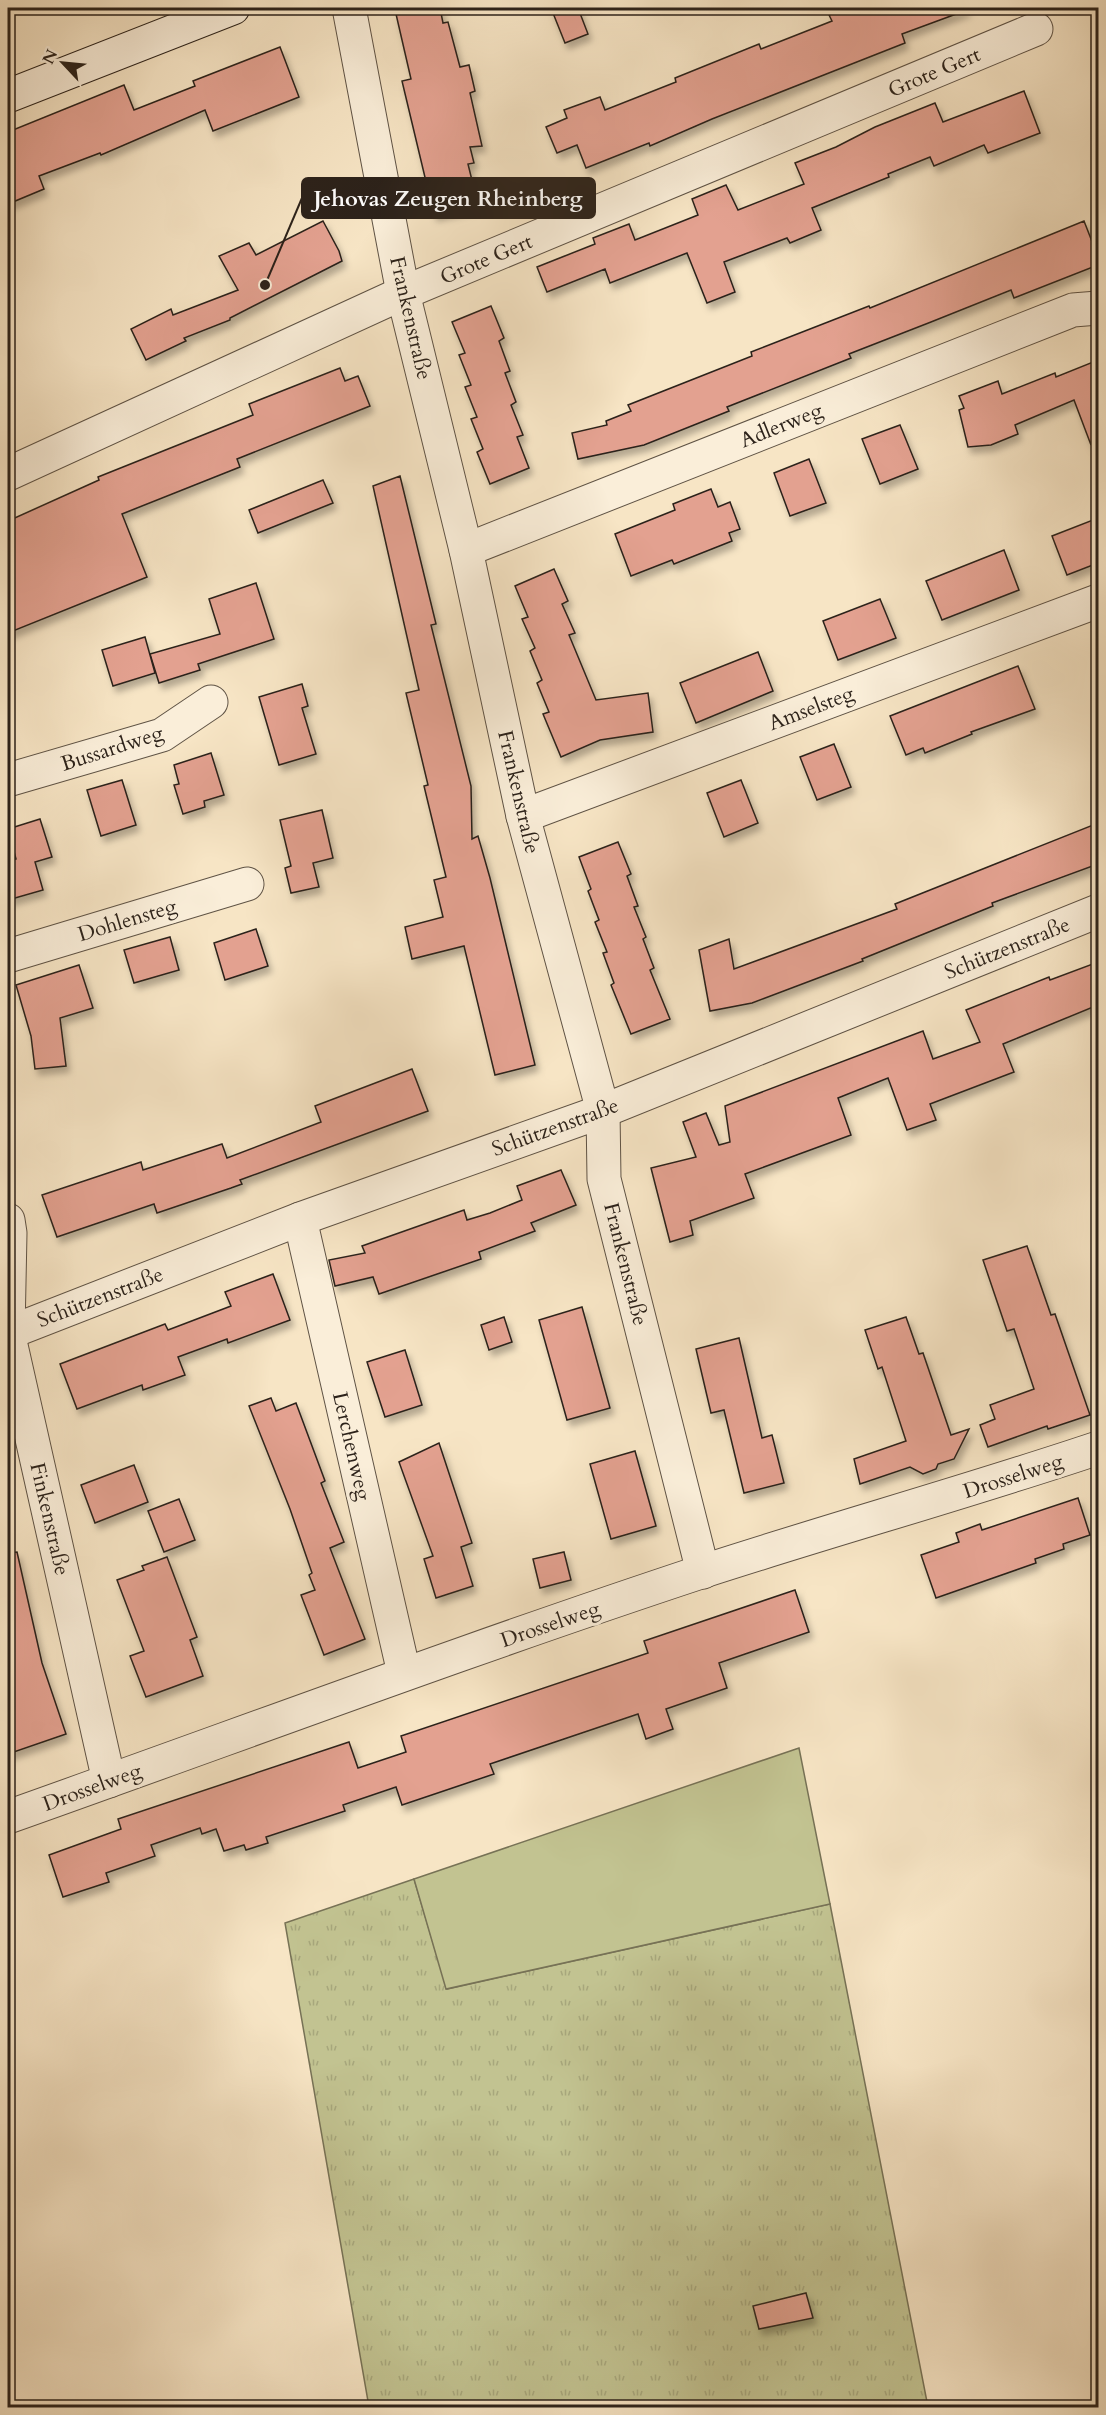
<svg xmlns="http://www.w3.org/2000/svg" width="1106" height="2415" font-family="Cardo,serif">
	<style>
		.grass { fill: url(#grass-tufts); stroke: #777256; stroke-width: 1.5 }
		.garden { fill: #c2c391; stroke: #777256; stroke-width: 1.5 }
		.building { fill: #e3a190; stroke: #2c221a; stroke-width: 1.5; filter: url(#shadow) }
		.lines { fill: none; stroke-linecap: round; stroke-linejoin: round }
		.street-casing { stroke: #5f5345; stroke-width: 35 }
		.secondary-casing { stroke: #2c221a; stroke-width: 35 }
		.street { stroke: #faeed9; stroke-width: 33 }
		.secondary { stroke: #faeed9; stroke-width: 33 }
		.labels { text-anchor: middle; stroke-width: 6; stroke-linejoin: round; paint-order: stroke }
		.street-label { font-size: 21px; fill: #2c221a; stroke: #faeed9 }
		.leader { fill: none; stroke: #2c221a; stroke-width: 2 }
		.callout-dot { fill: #2c221a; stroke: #faeed9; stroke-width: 2 }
		.callout { fill: #2c221a; stroke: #2c221a; stroke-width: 2 }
		.callout-label { font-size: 22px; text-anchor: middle; font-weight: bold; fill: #fff }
	</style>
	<defs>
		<pattern id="grass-tufts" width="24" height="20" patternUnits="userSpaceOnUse" patternTransform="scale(1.5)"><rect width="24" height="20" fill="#c2c391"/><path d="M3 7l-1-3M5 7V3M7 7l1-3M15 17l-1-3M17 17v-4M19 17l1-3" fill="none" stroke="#a7a77c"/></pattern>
		<filter id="shadow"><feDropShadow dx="3.5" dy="6" stdDeviation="3" flood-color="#0004"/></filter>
	</defs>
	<rect width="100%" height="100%" fill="#f7e5c5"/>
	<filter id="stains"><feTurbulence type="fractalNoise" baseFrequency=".00333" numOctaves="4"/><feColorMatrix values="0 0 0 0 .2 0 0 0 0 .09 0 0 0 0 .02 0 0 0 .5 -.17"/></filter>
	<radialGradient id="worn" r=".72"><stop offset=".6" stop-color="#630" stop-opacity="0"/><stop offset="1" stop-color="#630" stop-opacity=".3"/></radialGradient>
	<polygon class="grass" points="414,1879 447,1989 830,1904 928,2407 369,2407 285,1923"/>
	<polygon class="garden" points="799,1748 830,1904 446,1989 414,1879"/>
	<g class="building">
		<polygon points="422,8 440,8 443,23 448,22 460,67 469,65 475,91 470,93 482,146 470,147 474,163 468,164 478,205 434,215 402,81 411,79 396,14"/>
		<polygon points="551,8 578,8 588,34 565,43"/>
		<polygon points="847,8 966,8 967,10 902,34 905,43 712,119 650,146 649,143 586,168 577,145 557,153 546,127 567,118 564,110 600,97 605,110 676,82 675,78 759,44 761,49 832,21 829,15"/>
		<polygon points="280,47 299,97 213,131 205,110 101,155 100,153 39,176 44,189 8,204 8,132 124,85 134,110 195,86 193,81"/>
		<polygon points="1024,91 1040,133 988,153 984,145 934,166 930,157 888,174 889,177 812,208 821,230 790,243 787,238 724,262 735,292 707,303 687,253 610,283 605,269 547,292 537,267 595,244 593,238 629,224 635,240 698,215 692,199 726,185 738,210 804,184 795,163 836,147 875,127 935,103 943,122"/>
		<polygon points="323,221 339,251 342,261 230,318 230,320 184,338 186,341 146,360 131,329 171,309 173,315 238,290 219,256 249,243 256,255"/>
		<polygon points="1084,221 1098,257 1098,265 1014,298 1011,290 931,322 849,354 851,358 727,407 729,411 644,445 578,459 572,433 607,425 606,421 631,411 628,405 752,356 751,352 869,306 870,308"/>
		<polygon points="491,306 504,338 499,341 510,371 505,373 516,402 511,405 523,435 517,437 529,468 490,484 477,452 483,449 471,419 477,417 465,387 471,385 459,355 465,353 452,322"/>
		<polygon points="1098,360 1098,401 1096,402 1091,445 1074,400 1015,425 1018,434 991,445 968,447 959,410 964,408 959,396 998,381 1002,394 1055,373 1056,377"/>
		<polygon points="340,368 345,381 358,376 370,406 237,459 240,467 122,514 147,577 8,633 8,521 99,480 98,477 253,415 249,404"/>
		<polygon points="900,425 918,469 880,484 862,439"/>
		<polygon points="809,459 826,503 790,516 774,473"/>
		<polygon points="400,476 436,624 431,625 471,786 472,839 478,836 490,878 535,1065 495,1075 464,946 412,959 405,927 443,917 434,880 446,877 424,786 428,785 406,693 419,690 373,486"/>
		<polygon points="323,480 333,503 258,533 249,510"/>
		<polygon points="711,489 718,507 730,502 740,529 729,533 732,541 674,564 672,560 631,576 615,534 675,510 673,504"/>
		<polygon points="1098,518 1098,563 1067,575 1052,536"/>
		<polygon points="1004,550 1019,590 942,620 926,581"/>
		<polygon points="554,569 568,601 562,604 575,633 569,635 596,700 648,693 653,732 600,740 561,757 543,714 549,712 537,683 542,680 530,651 535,648 522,619 528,617 515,586"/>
		<polygon points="256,583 274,639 198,664 200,670 159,683 150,654 220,634 209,599"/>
		<polygon points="880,599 896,638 838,660 823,621"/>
		<polygon points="145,637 155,673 113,686 102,650"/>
		<polygon points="758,652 773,691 696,723 680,683"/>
		<polygon points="1018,666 1035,709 971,732 972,734 925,753 923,748 906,755 890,716"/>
		<polygon points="302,684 308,706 302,708 316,754 279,765 259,697"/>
		<polygon points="834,744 851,787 817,800 800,757"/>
		<polygon points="211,753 224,795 204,801 205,807 183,814 174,785 179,784 174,765"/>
		<polygon points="122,780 136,825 101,836 87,790"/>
		<polygon points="741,780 758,823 724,837 707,793"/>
		<polygon points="322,810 333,858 313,863 319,887 291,893 285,868 291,866 280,820"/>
		<polygon points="40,819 52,857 35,862 43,890 8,900 8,861 16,859 8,829"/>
		<polygon points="1098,823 1098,864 992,903 993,906 862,959 863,961 752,1003 710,1011 699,950 729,939 734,969 897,909 895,904"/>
		<polygon points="618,842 631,874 627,876 638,906 634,907 646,937 643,939 654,968 650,970 670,1019 631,1034 611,985 614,983 603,953 607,952 595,922 599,920 588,891 591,889 579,857"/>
		<polygon points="256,929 268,966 225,980 214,943"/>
		<polygon points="170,937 179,970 134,983 124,950"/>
		<polygon points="1098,962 1098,1005 1003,1044 1014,1072 930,1104 936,1120 907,1130 888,1078 838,1098 851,1135 745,1174 754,1198 690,1221 693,1235 670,1242 651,1168 696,1157 683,1122 706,1113 719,1145 730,1142 725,1106 923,1031 933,1059 980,1042 966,1010 1049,977 1050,980"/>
		<polygon points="79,965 93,1008 60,1018 66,1066 35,1069 31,1036 16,985"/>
		<polygon points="412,1069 428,1111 240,1180 242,1184 231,1188 157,1213 154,1204 57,1237 42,1195 141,1162 143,1170 222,1144 227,1158 321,1122 315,1106"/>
		<polygon points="561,1170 576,1205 531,1223 535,1231 479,1252 481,1259 379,1294 373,1277 335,1286 329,1260 365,1253 362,1246 464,1210 467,1220 490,1213 522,1200 517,1186"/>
		<polygon points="1027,1246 1051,1315 1055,1314 1090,1415 1048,1429 1047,1426 988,1447 980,1425 995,1419 990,1405 1034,1389 1014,1329 1007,1331 983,1260"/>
		<polygon points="273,1274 290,1320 228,1343 227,1339 178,1357 185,1375 143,1390 142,1385 77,1409 60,1364 165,1324 168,1330 231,1306 225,1292"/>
		<polygon points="582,1307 610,1408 567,1420 539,1320"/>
		<polygon points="504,1317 512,1342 489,1350 481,1325"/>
		<polygon points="906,1317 919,1354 923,1353 951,1435 969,1429 954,1459 938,1464 936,1469 923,1474 910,1467 860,1484 854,1459 906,1441 882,1367 878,1369 865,1330"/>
		<polygon points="739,1338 762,1438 772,1435 784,1483 744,1493 724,1410 711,1413 696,1349"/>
		<polygon points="405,1350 422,1405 385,1417 367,1362"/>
		<polygon points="271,1398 276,1411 296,1403 325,1481 321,1483 344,1542 330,1548 365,1639 324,1655 301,1595 315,1590 309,1575 312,1573 290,1509 249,1406"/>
		<polygon points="439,1443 472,1543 461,1547 473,1586 436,1598 424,1559 433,1556 399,1462"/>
		<polygon points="635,1451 656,1526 611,1539 590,1464"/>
		<polygon points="134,1465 148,1502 95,1523 81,1485"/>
		<polygon points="1078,1498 1090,1535 1063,1544 1064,1549 1035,1559 1036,1563 936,1598 921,1555 959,1542 956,1533 980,1524 982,1530"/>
		<polygon points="179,1499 195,1540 164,1552 148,1511"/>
		<polygon points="17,1552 42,1663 66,1734 8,1754 8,1553"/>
		<polygon points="564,1552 571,1580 540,1588 533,1559"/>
		<polygon points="167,1557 197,1637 190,1640 203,1676 146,1697 130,1656 144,1651 117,1580 144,1570 142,1566"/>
		<polygon points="795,1590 809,1632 719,1663 727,1688 666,1709 673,1729 646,1739 638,1714 490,1764 494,1774 402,1805 396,1787 343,1805 345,1811 266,1837 268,1843 246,1850 244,1845 224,1851 216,1829 202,1834 200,1828 151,1845 155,1856 106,1873 109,1882 63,1897 49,1855 121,1829 118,1819 349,1742 358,1768 406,1752 401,1736 648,1653 644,1641"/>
		<polygon points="806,2293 813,2318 759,2329 753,2306"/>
	</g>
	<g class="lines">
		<defs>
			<g id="street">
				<polyline points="349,8 403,293 466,550 523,816 603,1111 604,1179 703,1572"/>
				<polyline points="8,474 403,293 1036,29"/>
				<polyline points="466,550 1073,310 1098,308"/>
				<polyline points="8,780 162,735 211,702"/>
				<polyline points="523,816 1098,601"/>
				<polyline points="8,956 247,884"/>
				<polyline points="300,1219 404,1673"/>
				<polyline points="8,1220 10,1233 8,1332 109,1781"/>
				<polyline points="8,1333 300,1219 603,1111 1098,911"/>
				<path d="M8,1817c231,-82 460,-168 693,-245 132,-43 266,-80 397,-124"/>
			</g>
			<polyline id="secondary" points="8,96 233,8"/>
		</defs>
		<use href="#street" class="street-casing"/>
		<use href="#secondary" class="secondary-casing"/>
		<use href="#street" class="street"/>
		<use href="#secondary" class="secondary"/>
	</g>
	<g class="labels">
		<g class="street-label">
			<text transform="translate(934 72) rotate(-23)" y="7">Grote Gert</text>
			<text transform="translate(486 259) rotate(-23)" y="7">Grote Gert</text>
			<text transform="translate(411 318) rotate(77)" y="7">Frankenstraße</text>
			<text transform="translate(781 425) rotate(-22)" y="7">Adlerweg</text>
			<text transform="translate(811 708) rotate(-21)" y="7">Amselsteg</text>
			<text transform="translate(112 748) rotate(-18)" y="7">Bussardweg</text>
			<text transform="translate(519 792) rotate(77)" y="7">Frankenstraße</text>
			<text transform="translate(127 920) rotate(-17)" y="7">Dohlensteg</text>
			<text transform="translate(1007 948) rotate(-22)" y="7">Schützenstraße</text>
			<text transform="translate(555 1127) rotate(-20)" y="7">Schützenstraße</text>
			<text transform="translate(626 1264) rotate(76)" y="7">Frankenstraße</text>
			<text transform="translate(100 1297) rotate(-21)" y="7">Schützenstraße</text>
			<text transform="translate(352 1446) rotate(77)" y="7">Lerchenweg</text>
			<text transform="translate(1013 1476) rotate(-18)" y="7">Drosselweg</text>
			<text transform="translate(50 1519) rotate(77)" y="7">Finkenstraße</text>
			<text transform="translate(550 1624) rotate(-19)" y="7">Drosselweg</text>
			<text transform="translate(92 1787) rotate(-20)" y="7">Drosselweg</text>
		</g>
	</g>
	<path class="leader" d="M265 285L302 198"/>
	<circle class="callout-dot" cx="265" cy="285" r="6"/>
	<rect class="callout" x="302" y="178" width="293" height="40" rx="6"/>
	<g class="callout-label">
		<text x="448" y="206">Jehovas Zeugen Rheinberg</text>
	</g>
	<rect width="1106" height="2415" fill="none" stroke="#f7e5c5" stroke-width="30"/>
	<rect x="9" y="9" width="1088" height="2397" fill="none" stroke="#2c221a" stroke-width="3"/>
	<rect x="15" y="15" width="1076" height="2385" fill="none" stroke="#2c221a" stroke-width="1.5"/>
	<g transform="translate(63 63) rotate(296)" stroke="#faeed9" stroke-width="4.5" paint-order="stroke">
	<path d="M0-4.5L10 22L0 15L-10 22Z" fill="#2c221a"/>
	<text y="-9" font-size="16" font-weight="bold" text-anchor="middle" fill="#2c221a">N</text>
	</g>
	<rect width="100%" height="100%" filter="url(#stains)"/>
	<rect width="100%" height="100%" fill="url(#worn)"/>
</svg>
